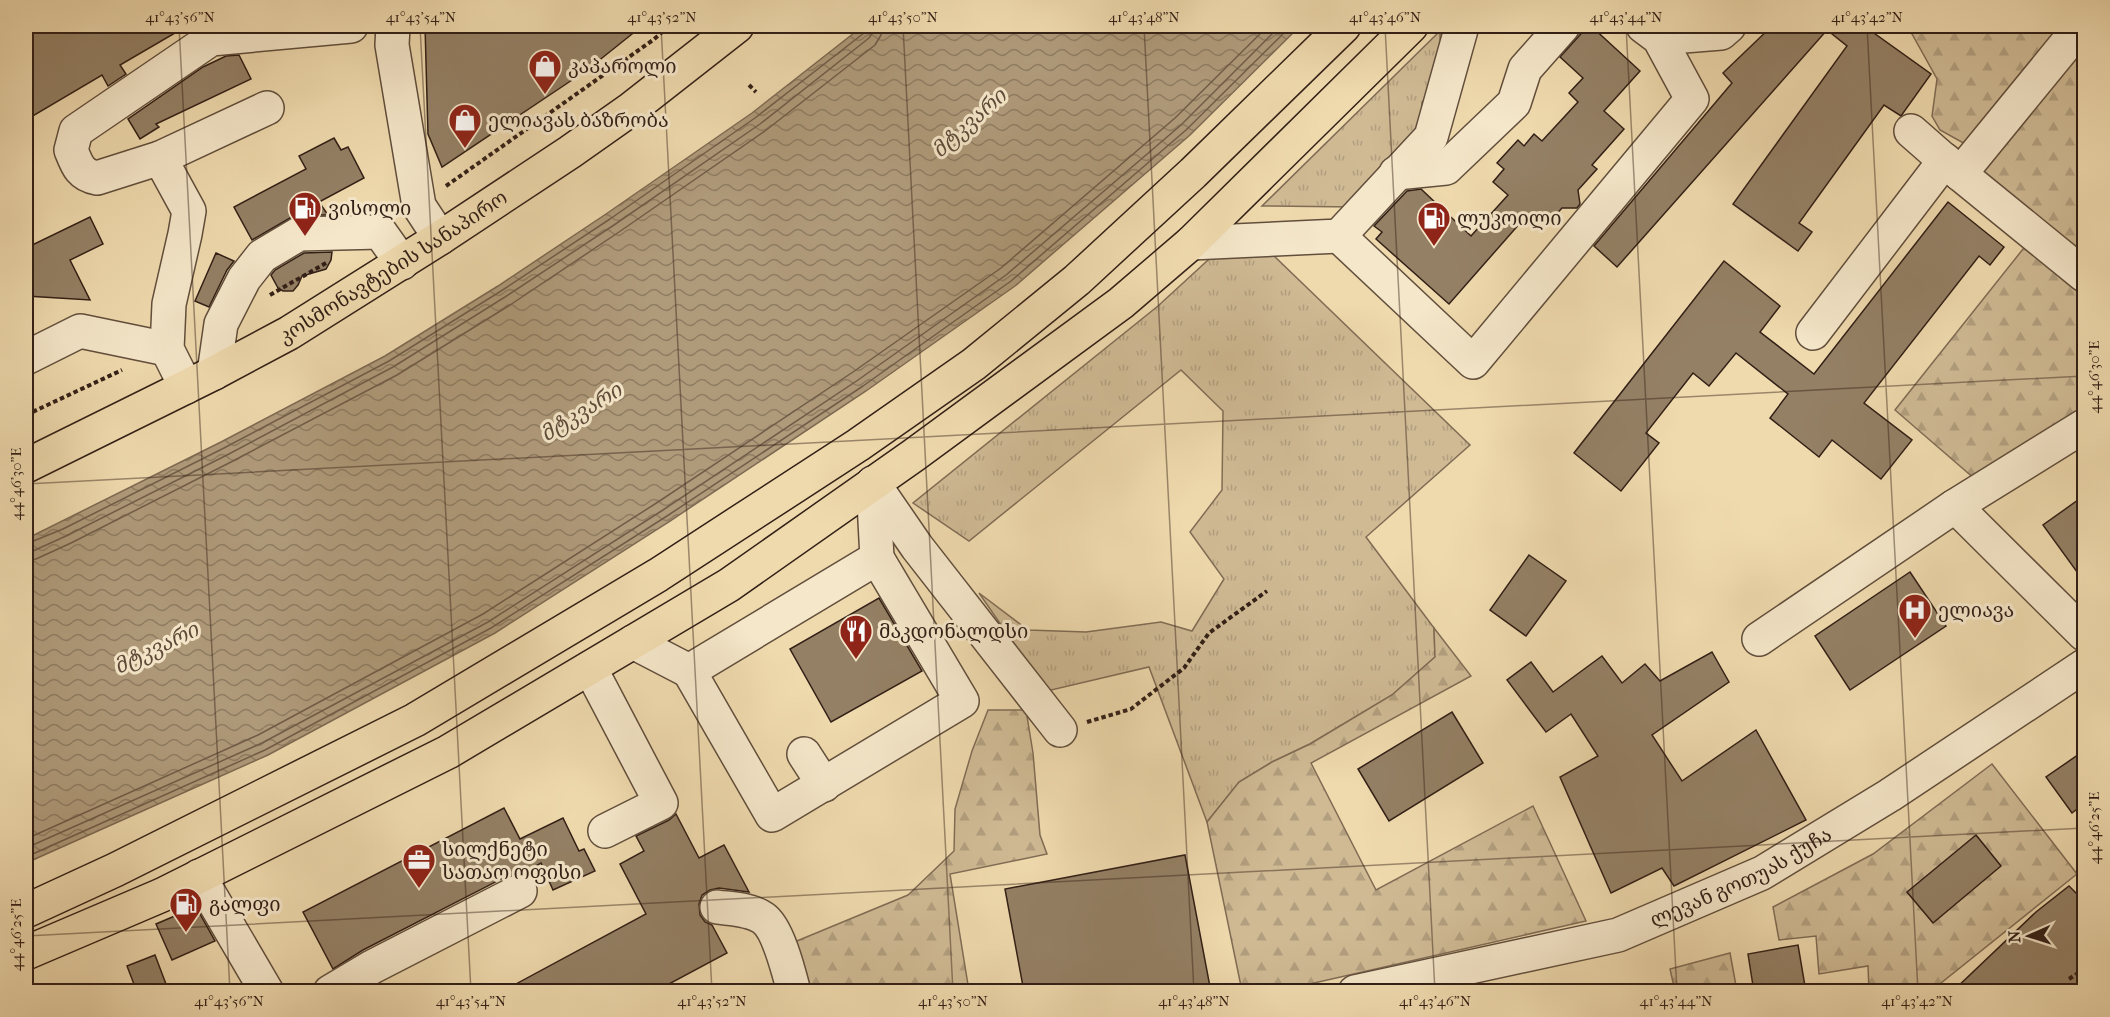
<svg xmlns="http://www.w3.org/2000/svg" width="2110" height="1017" font-family="'IM FELL French Canon','Noto Serif Georgian',serif">
	<style>
		.grass { fill: url(#grass-tufts); stroke: #806c55; stroke-width: 1.5 }
		.forest { fill: url(#forest-firs); stroke: #806c55; stroke-width: 1.5 }
		.water { fill: url(#water-waves); stroke: #7d6952; stroke-width: 1.5 }
		.lines { fill: none; stroke-linecap: round; stroke-linejoin: round }
		.shore { stroke: #705c48; stroke-width: 1.5 }
		.building { fill: #948065; stroke: #321f16; stroke-width: 1.5 }
		.minor-casing { stroke: #614e3c; stroke-width: 36 }
		.major-casing { stroke: #321f16; stroke-width: 36 }
		.highway-casing { stroke: #321f16; stroke-width: 36 }
		.path { stroke: #321f16; stroke-width: 4; stroke-dasharray: 4.5 3; stroke-linecap: butt }
		.minor { stroke: #f5e7ca; stroke-width: 33 }
		.major { stroke: #efdaae; stroke-width: 33 }
		.highway { stroke: #efdaae; stroke-width: 33 }
		.ticks { fill: none; stroke: #321f16; stroke-width: 1.5; stroke-opacity: 0.45 }
		.labels { text-anchor: middle; stroke-width: 6; stroke-linejoin: round; paint-order: stroke }
		.poi-label { font-size: 20px; fill: #321f16; stroke: #f5e7ca; text-anchor: start }
		.street-label { font-size: 20px; fill: #321f16; stroke: #f5e7ca }
		.water-label { font-size: 21px; font-style: italic; fill: #5e4a39; stroke: #f5e7ca }
		.neatline { fill: none; stroke: #321f16; stroke-width: 2 }
		.ticks-label { font-size: 15px; text-anchor: middle; fill: #321f16 }
	</style>
	<defs>
		<pattern id="grass-tufts" width="24" height="20" patternUnits="userSpaceOnUse" patternTransform="scale(1.5)"><rect width="24" height="20" fill="#cfba94"/><path d="M3 7l-1-3M5 7V3M7 7l1-3M15 17l-1-3M17 17v-4M19 17l1-3" fill="none" stroke="#b29f7f"/></pattern>
		<pattern id="forest-firs" width="22" height="20" patternUnits="userSpaceOnUse" patternTransform="scale(1.5)"><rect width="22" height="20" fill="#cfba94"/><path d="M5 1l3.5 6h-7zM16 11l3.5 6h-7z" fill="#b29f7f"/></pattern>
		<pattern id="water-waves" width="16" height="10" patternUnits="userSpaceOnUse" patternTransform="scale(1.5)"><rect width="16" height="10" fill="#af9a7a"/><path d="M0 5q4-4 8 0t8 0" fill="none" stroke="#8f7d63"/></pattern>
	</defs>
	<rect width="100%" height="100%" fill="#efdaae"/>
	<filter id="stains"><feTurbulence type="fractalNoise" baseFrequency=".00333" numOctaves="4"/><feColorMatrix values="0 0 0 0 .2 0 0 0 0 .09 0 0 0 0 .02 0 0 0 .5 -.17"/></filter>
	<radialGradient id="worn" r=".72"><stop offset=".6" stop-color="#630" stop-opacity="0"/><stop offset="1" stop-color="#630" stop-opacity=".3"/></radialGradient>
	<g class="grass">
		<polygon points="1440,31 1441,84 1422,102 1423,133 1355,207 1262,206"/>
		<polygon points="1244,227 1470,445 1366,537 1434,628 1435,657 1392,695 1310,744 1272,762 1239,782 1207,822 1149,667 1047,691 979,593 1028,630 1086,632 1161,622 1192,631 1224,579 1190,532 1222,490 1223,411 1181,370 969,541 913,503 1158,306"/>
	</g>
	<g class="forest">
		<polygon points="1903,26 2063,26 1967,145 1940,130 1932,116 1937,79 1912,34"/>
		<polygon points="2084,39 2084,248 2079,254 1977,169"/>
		<polygon points="2027,244 2084,293 2084,413 1975,479 1895,410"/>
		<polygon points="1434,628 1471,676 1311,763 1376,890 1533,806 1586,921 1279,991 1242,991 1207,822 1239,782 1272,762 1310,744 1392,695 1435,657"/>
		<polygon points="988,710 1026,710 1033,753 1040,835 1047,854 950,874 969,991 807,991 792,943 908,895 954,851 955,809 972,751"/>
		<polygon points="1992,764 2077,874 1931,991 1869,991 1868,966 1819,974 1816,936 1779,940 1773,907 1873,854"/>
		<polygon points="1730,953 1737,991 1675,991 1670,969"/>
	</g>
	<polygon class="water" points="863,26 1300,26 1190,135 1015,286 866,391 670,521 495,633 268,755 26,863 26,539 221,442 385,356 498,286 606,214 752,113"/>
	<g class="lines">
		<g class="shore">
			<polyline points="26,544 63,529 224,448 389,361 501,291 610,219 755,118 864,33 866,26"/>
			<polyline points="26,552 33,551 66,536 227,455 393,367 505,297 614,225 760,124 869,38 873,32 874,26"/>
			<polyline points="26,561 36,559 71,543 231,462 397,375 510,305 619,232 765,131 875,45 881,35 883,26"/>
			<polyline points="26,839 258,735 483,614 658,502 853,372 1001,268 1175,118 1268,26"/>
			<polyline points="26,848 262,743 488,622 663,510 858,380 1006,275 1181,125 1280,26"/>
			<polyline points="26,857 265,750 491,628 667,516 863,386 1011,281 1186,130 1291,26"/>
		</g>
	</g>
	<g class="building">
		<polygon points="26,26 187,26 120,65 126,74 108,86 102,75 26,120"/>
		<polygon points="425,26 642,26 587,70 442,167 428,134"/>
		<polygon points="1588,26 1591,26 1640,71 1604,111 1624,129 1592,165 1597,169 1578,190 1580,204 1577,208 1562,208 1544,228 1528,214 1449,304 1376,239 1382,232 1374,226 1407,191 1421,189 1471,236 1508,195 1493,182 1504,169 1497,163 1518,140 1524,146 1534,134 1542,141 1578,102 1569,93 1583,78 1560,57"/>
		<polygon points="1772,26 1864,26 1931,74 1901,116 1884,105 1799,223 1812,232 1798,251 1733,204 1847,46 1827,30 1617,267 1594,246 1732,83 1723,73"/>
		<polygon points="239,55 251,79 156,124 159,127 140,139 128,119 203,67 226,56"/>
		<polygon points="334,138 341,150 348,147 364,178 319,202 328,215 299,215 290,218 252,240 234,207 306,169 299,156"/>
		<polygon points="1948,202 2004,247 1990,265 1979,256 1864,403 1912,440 1881,479 1832,440 1819,457 1770,418 1788,394 1736,353 1709,386 1693,373 1646,433 1659,443 1621,491 1574,453 1724,261 1780,306 1760,332 1814,374"/>
		<polygon points="90,217 103,244 70,260 90,300 26,296 26,248"/>
		<polygon points="332,252 331,260 326,269 302,276 298,285 293,291 283,291 278,288 271,275 275,270 304,253"/>
		<polygon points="216,253 234,261 227,270 209,307 195,301"/>
		<polygon points="2085,495 2085,583 2043,525"/>
		<polygon points="1529,555 1566,581 1526,636 1490,610"/>
		<polygon points="1910,572 1946,626 1850,690 1815,636"/>
		<polygon points="879,598 922,671 831,722 790,649"/>
		<polygon points="1712,652 1729,682 1652,735 1682,781 1756,730 1806,820 1674,886 1662,868 1611,893 1560,777 1598,756 1571,714 1546,732 1507,680 1531,662 1553,692 1602,656 1622,683 1645,664 1660,681"/>
		<polygon points="1452,712 1483,763 1389,821 1358,769"/>
		<polygon points="2085,750 2085,803 2072,813 2046,777"/>
		<polygon points="504,808 520,839 563,818 579,851 584,849 595,871 553,890 541,863 523,873 511,874 363,950 333,969 303,912"/>
		<polygon points="676,814 699,858 724,845 749,892 719,888 710,890 702,895 699,904 700,915 705,922 712,925 727,953 654,992 501,992 646,914 620,864 644,851 636,836 669,820"/>
		<polygon points="1976,835 2001,866 1933,923 1907,892"/>
		<polygon points="1185,855 1211,992 1024,992 1005,889"/>
		<polygon points="2069,886 2085,902 2085,992 1952,992 2036,912"/>
		<polygon points="196,907 215,941 172,960 156,924"/>
		<polygon points="1798,945 1806,992 1754,992 1748,954"/>
		<polygon points="155,955 169,992 137,992 127,966"/>
	</g>
	<g class="lines">
		<defs>
			<g id="minor">
				<polyline points="393,26 392,45 419,206 440,238"/>
				<polyline points="2081,26 1960,174 2084,275"/>
				<polyline points="1659,38 1721,33 1729,26"/>
				<polyline points="1911,131 1960,174"/>
				<polyline points="160,158 267,108"/>
				<polyline points="1396,173 1446,168 1514,103 1525,69 1563,26"/>
				<polyline points="1339,236 1473,362 1692,99 1659,38 1643,26"/>
				<polyline points="1191,243 1339,236 1431,137 1462,26"/>
				<polyline points="1813,333 1945,160"/>
				<polyline points="26,358 80,331 167,349"/>
				<polyline points="214,373 221,324 244,279 262,256 299,234 380,232 402,263"/>
				<path d="M186,387l-19,-38 2,-45 16,-70 4,-23 -29,-53 -63,20c-17,-3 -20,-13 -26,-28l5,-19 135,-92 140,-13"/>
				<polyline points="873,483 917,547 1060,730"/>
				<polyline points="1955,506 2084,634"/>
				<polyline points="1759,639 1955,506 2084,426"/>
				<polyline points="633,642 689,671 877,558 873,483"/>
				<polyline points="590,668 661,803 605,831"/>
				<polyline points="689,671 772,815 962,701 877,558"/>
				<polyline points="804,754 824,785"/>
				<polyline points="199,876 267,992"/>
				<path d="M717,907c15,2 33,2 46,11 15,10 26,55 31,74"/>
				<polyline points="330,992 372,967 520,891"/>
				<path id="s1" d="M1355,992l263,-57 144,-62 128,-78 194,-129"/>
			</g>
			<g id="major">
				<path id="s2" d="M26,466l188,-93 75,-40 151,-95 130,-86 61,-43 106,-83"/>
			</g>
			<g id="highway">
				<polyline points="26,911 115,870 415,720 658,575 858,445 974,364 1077,280 1193,173 1344,26"/>
				<polyline points="26,953 162,895 448,752 729,585 914,455 1121,303 1191,243 1411,26"/>
			</g>
		</defs>
		<use href="#minor" class="minor-casing"/>
		<use href="#major" class="major-casing"/>
		<use href="#highway" class="highway-casing"/>
		<g class="path">
			<polyline points="749,85 756,92"/>
			<polyline points="446,186 653,40 669,26"/>
			<polyline points="270,295 326,263"/>
			<polyline points="26,415 122,370"/>
			<polyline points="1087,722 1131,709 1184,668 1209,633 1267,591"/>
			<polyline points="2069,979 2081,971 2084,975"/>
		</g>
		<use href="#minor" class="minor"/>
		<use href="#major" class="major"/>
		<use href="#highway" class="highway"/>
	</g>
	<path class="ticks" d="M179,26l51,966M420,26l51,966M661,26l51,966M903,26l50,966M1144,26l50,966M1385,26l50,966M1626,26l51,966M1867,26l51,966M26,33l137,-7M26,484l2058,-108M26,936l2058,-108"/>
	<defs>
		<symbol id="shop-pin" viewBox="-11 -11 22 30"><path d="M0 17L-7.5 6A9.5 9.5 0 1 1 7.5 6Z" fill="#8f2418" stroke="#f5e7ca"/><path d="M-5-2.5h2.3a2.7 3.5 0 0 1 5.4 0H5L5.5 6h-11ZM-1.5-2.5h3a1.5 2.3 0 0 0-3 0Z" fill="#fff"/></symbol>
		<symbol id="fuel-pin" viewBox="-11 -11 22 30"><path d="M0 17L-7.5 6A9.5 9.5 0 1 1 7.5 6Z" fill="#8f2418" stroke="#f5e7ca"/><path d="M-5.5-6h7V0h2V4h1.3V-2.5L3-4.5l.8-.8L6-3V5H2.5V1h-1V6h-7ZM-4.2-4.7v3.2H.2V-4.7Z" fill="#fff"/></symbol>
		<symbol id="hospital-pin" viewBox="-11 -11 22 30"><path d="M0 17L-7.5 6A9.5 9.5 0 1 1 7.5 6Z" fill="#8f2418" stroke="#f5e7ca"/><path d="M-5-5h3v3.5h4V-5h3V5h-3V1.5h-4V5h-3Z" fill="#fff"/></symbol>
		<symbol id="restaurant-pin" viewBox="-11 -11 22 30"><path d="M0 17L-7.5 6A9.5 9.5 0 1 1 7.5 6Z" fill="#8f2418" stroke="#f5e7ca"/><path d="M-5-6h1v4h1v-4h1v4h1v-4h1v5L-1.5 .5V6h-2V.5L-5-1ZM5-6V6H3V1.5H1.5Q1.5-4 5-6Z" fill="#fff"/></symbol>
		<symbol id="office-pin" viewBox="-11 -11 22 30"><path d="M0 17L-7.5 6A9.5 9.5 0 1 1 7.5 6Z" fill="#8f2418" stroke="#f5e7ca"/><path d="M-6-3h4V-5.5h4V-3h4V5H-6ZM-1-4.5V-3h2v-1.5ZM-6 0V1H6V0Z" fill="#fff"/></symbol>
	</defs>
	<g fill-rule="evenodd">
		<use href="#shop-pin" x="526" y="47" width="38" height="52"/>
		<use href="#shop-pin" x="446" y="101" width="38" height="52"/>
		<use href="#fuel-pin" x="286" y="189" width="38" height="52"/>
		<use href="#fuel-pin" x="1415" y="199" width="38" height="52"/>
		<use href="#hospital-pin" x="1896" y="591" width="38" height="52"/>
		<use href="#restaurant-pin" x="837" y="612" width="38" height="52"/>
		<use href="#office-pin" x="400" y="841" width="38" height="52"/>
		<use href="#fuel-pin" x="167" y="885" width="38" height="52"/>
	</g>
	<g class="labels">
		<g class="poi-label">
			<text x="568" y="73">კაპაროლი</text>
			<text x="488" y="127">ელიავას ბაზრობა</text>
			<text x="328" y="215">ვისოლი</text>
			<text x="1457" y="225">ლუკოილი</text>
			<text x="1938" y="617">ელიავა</text>
			<text x="879" y="638">მაკდონალდსი</text>
			<text x="442" y="856">სილქნეტი<tspan x="442" dy="23">სათაო ოფისი</tspan></text>
			<text x="209" y="911">გალფი</text>
		</g>
		<g class="street-label">
			<text dy="7" stroke="none"><textPath href="#s2" startOffset="418">კოსმონავტების სანაპირო</textPath></text>
			<text dy="7" stroke="none"><textPath href="#s1" startOffset="405">ლევან გოთუას ქუჩა</textPath></text>
		</g>
		<g class="water-label">
			<text transform="translate(969 123) rotate(-42)" y="7">მტკვარი</text>
			<text transform="translate(581 412) rotate(-32)" y="7">მტკვარი</text>
			<text transform="translate(156 648) rotate(-26)" y="7">მტკვარი</text>
		</g>
	</g>
	<rect width="2110" height="1017" fill="none" stroke="#efdaae" stroke-width="66"/>
	<g transform="translate(2029 936) rotate(267)" stroke="#f5e7ca" stroke-width="4.5" paint-order="stroke">
	<path d="M0-4.5L10 22L0 15L-10 22Z" fill="#321f16"/>
	<text y="-9" font-size="16" font-weight="bold" text-anchor="middle" fill="#321f16">N</text>
	</g>
	<rect x="33" y="33" width="2044" height="951" class="neatline"/>
	<g class="ticks-label">
		<text x="180" y="22">41°43'56"N</text>
		<text x="421" y="22">41°43'54"N</text>
		<text x="662" y="22">41°43'52"N</text>
		<text x="903" y="22">41°43'50"N</text>
		<text x="1144" y="22">41°43'48"N</text>
		<text x="1385" y="22">41°43'46"N</text>
		<text x="1626" y="22">41°43'44"N</text>
		<text x="1867" y="22">41°43'42"N</text>
		<text transform="translate(2094 377) rotate(-90)" y="5">44°46'30"E</text>
		<text transform="translate(16 484) rotate(-90)" y="5">44°46'30"E</text>
		<text transform="translate(2094 828) rotate(-90)" y="5">44°46'25"E</text>
		<text transform="translate(16 935) rotate(-90)" y="5">44°46'25"E</text>
		<text x="229" y="1006">41°43'56"N</text>
		<text x="471" y="1006">41°43'54"N</text>
		<text x="712" y="1006">41°43'52"N</text>
		<text x="953" y="1006">41°43'50"N</text>
		<text x="1194" y="1006">41°43'48"N</text>
		<text x="1435" y="1006">41°43'46"N</text>
		<text x="1676" y="1006">41°43'44"N</text>
		<text x="1917" y="1006">41°43'42"N</text>
	</g>
	<rect width="100%" height="100%" filter="url(#stains)"/>
	<rect width="100%" height="100%" fill="url(#worn)"/>
</svg>
